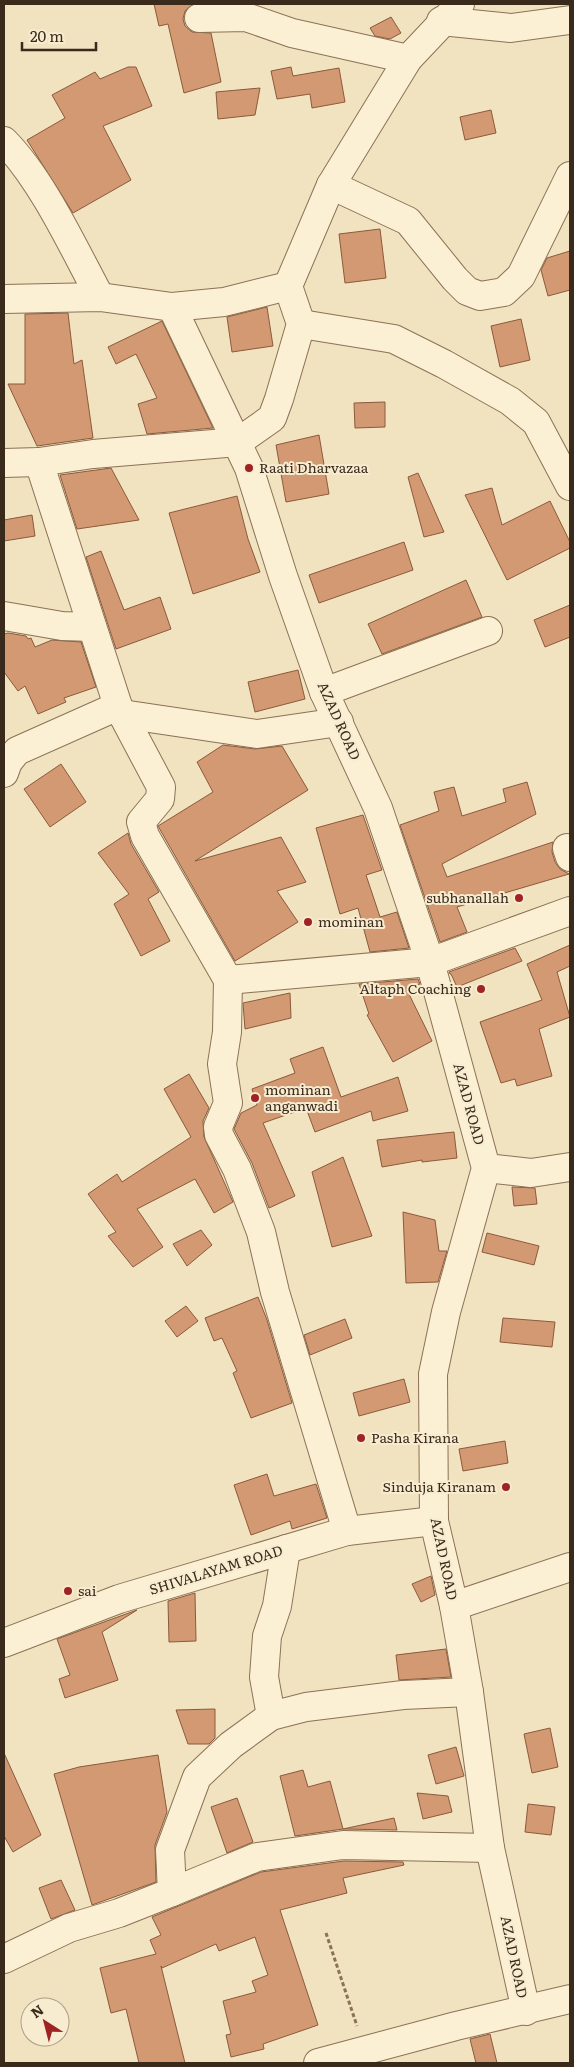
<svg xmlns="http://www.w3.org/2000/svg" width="574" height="2067" font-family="Literata,serif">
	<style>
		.building { fill: #d29973; stroke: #8c5a3b }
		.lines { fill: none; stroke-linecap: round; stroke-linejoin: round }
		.minor-casing { stroke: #8b7256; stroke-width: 30 }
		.path { stroke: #8b7256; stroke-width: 3; stroke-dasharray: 4 2.5; stroke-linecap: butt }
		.minor { stroke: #fbefd4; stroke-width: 28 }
		.poi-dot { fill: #9f2224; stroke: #f8ecd0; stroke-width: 2 }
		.labels { text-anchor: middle; stroke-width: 4; stroke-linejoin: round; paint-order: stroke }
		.poi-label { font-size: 14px; fill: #3a2a1c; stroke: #f8ecd0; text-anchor: start }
		.street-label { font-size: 14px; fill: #3a2a1c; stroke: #f8ecd0 }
	</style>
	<rect width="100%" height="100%" fill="#f1e2c0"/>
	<g class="building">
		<polygon points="154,4 194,4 185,11 183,19 185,26 192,32 211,33 221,82 184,93 168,24 159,26"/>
		<polygon points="391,17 401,33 390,39 375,36 370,28"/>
		<polygon points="128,67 136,67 152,106 103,126 131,180 73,213 27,140 65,118 52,95 95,72 100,79"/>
		<polygon points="291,67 293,76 339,68 345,102 312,108 310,94 277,99 271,71"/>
		<polygon points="260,88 255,115 218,119 216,92"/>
		<polygon points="491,110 496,133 465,140 460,117"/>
		<polygon points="380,229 386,278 345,283 339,234"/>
		<polygon points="570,251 570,290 548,296 541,270 547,258"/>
		<polygon points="267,307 273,346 232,352 227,317"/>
		<polygon points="68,313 74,364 82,360 93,438 37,446 8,384 25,384 25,314"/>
		<polygon points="521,319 530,360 500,367 491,326"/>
		<polygon points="162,321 213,428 147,434 138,404 157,398 136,354 116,364 108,347"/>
		<polygon points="385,402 385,427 355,428 354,403"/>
		<polygon points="319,435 329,494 286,502 276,445"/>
		<polygon points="111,468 139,520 77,529 60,475"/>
		<polygon points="418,473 444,532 424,537 408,477"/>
		<polygon points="492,488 502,525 550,501 570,542 570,548 507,580 465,495"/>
		<polygon points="237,496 248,539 260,572 193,594 169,513"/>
		<polygon points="32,515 35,536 4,541 4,520"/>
		<polygon points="404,542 413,570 319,603 309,575"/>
		<polygon points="101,551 124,610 160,597 171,629 116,649 86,557"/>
		<polygon points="466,580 482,617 382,654 368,624"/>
		<polygon points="570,605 570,637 545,647 534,620"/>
		<polygon points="8,633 26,636 28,639 31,638 35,647 52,640 81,642 96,687 64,698 66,702 38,714 25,686 18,691 4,672 4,634"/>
		<polygon points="298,670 305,699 255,712 248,682"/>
		<polygon points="223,745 255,749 282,746 308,790 195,861 281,837 306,882 277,891 298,922 235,961 158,826 213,792 197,762"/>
		<polygon points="61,764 86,802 50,827 24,789"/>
		<polygon points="527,782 536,814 442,864 447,877 553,842 552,852 555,862 560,869 569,874 457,907 467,932 440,942 400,825 439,811 434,792 454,787 462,816 506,802 503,789"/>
		<polygon points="363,815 382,870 366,875 380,917 397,912 409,948 370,952 358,908 340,914 316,828"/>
		<polygon points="128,833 131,844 159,892 148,899 170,941 141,956 114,904 129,894 98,853"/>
		<polygon points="570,945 570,966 557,972 570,1017 539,1029 552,1076 517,1086 515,1079 501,1083 480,1022 542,1000 527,964"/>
		<polygon points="515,948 522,961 457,987 451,974 450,974 449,972"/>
		<polygon points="418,979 420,984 406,988 432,1041 393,1062 367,1015 369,1014 359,984"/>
		<polygon points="290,993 291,1018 245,1029 243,1003"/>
		<polygon points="323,1047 341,1097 398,1077 408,1111 373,1121 371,1111 315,1132 306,1108 263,1123 295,1196 269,1208 252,1163 234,1129 241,1113 257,1105 252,1089 295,1073 290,1059"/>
		<polygon points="189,1074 209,1108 203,1121 204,1137 233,1202 214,1213 195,1179 137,1209 163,1247 133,1267 108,1236 116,1232 88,1194 117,1174 122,1182 191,1137 164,1089"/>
		<polygon points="454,1132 457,1158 422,1162 422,1160 382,1167 377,1140"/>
		<polygon points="343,1157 372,1236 332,1247 312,1172"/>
		<polygon points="512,1187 535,1188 537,1204 514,1206"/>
		<polygon points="403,1212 435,1220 439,1251 447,1251 438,1282 406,1283"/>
		<polygon points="201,1230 212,1245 187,1266 173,1244"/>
		<polygon points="487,1233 539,1246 534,1265 482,1252"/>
		<polygon points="258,1297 267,1320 292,1403 251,1418 233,1373 237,1371 222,1338 214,1341 205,1318"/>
		<polygon points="186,1306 198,1321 177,1337 165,1321"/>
		<polygon points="503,1318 555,1322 552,1347 500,1342"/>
		<polygon points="345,1319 352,1338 310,1355 304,1335"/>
		<polygon points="404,1379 410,1402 359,1416 353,1393"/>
		<polygon points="505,1441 508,1463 463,1471 459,1449"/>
		<polygon points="267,1474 274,1496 316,1484 327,1518 292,1529 290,1521 251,1535 234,1485"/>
		<polygon points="431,1576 435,1595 421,1602 412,1584"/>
		<polygon points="195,1593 196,1641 169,1642 168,1601"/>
		<polygon points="137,1610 102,1632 118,1680 65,1698 59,1679 70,1675 57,1639"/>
		<polygon points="446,1649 451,1677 399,1680 396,1655"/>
		<polygon points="215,1709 215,1738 209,1744 188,1744 176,1710"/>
		<polygon points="550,1728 558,1767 532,1773 524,1734"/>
		<polygon points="456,1747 464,1776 436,1784 428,1755"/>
		<polygon points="4,1753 41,1835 13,1852 4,1836"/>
		<polygon points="158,1755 167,1812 155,1845 156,1882 92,1905 54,1774 79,1767"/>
		<polygon points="303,1770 308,1787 330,1781 343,1829 394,1818 397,1830 343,1829 295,1836 280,1776"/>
		<polygon points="417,1793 448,1796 452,1812 423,1819"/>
		<polygon points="237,1798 253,1842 227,1853 211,1807"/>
		<polygon points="528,1804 555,1807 551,1835 525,1832"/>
		<polygon points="344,1861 403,1862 404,1865 343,1878 347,1893 280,1910 318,2025 263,2044 264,2049 231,2057 226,2035 231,2034 223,2001 256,1992 252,1981 268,1975 255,1937 219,1951 216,1944 162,1968 161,1966 185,2063 139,2063 126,2009 111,2013 100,1968 156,1954 150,1940 161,1935 152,1917 261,1872"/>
		<polygon points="61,1880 75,1910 51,1919 39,1888"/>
		<polygon points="490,2034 497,2063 476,2063 470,2039"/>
	</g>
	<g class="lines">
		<defs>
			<g id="minor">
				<polyline points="199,18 246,17 292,33 408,59"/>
				<polyline points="441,21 511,28 570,20"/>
				<path d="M4,141c38,38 70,108 96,156"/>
				<polyline points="331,185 408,221 455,279 467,291 480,296 504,292 521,276 570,176"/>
				<polyline points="4,299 100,297 172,307 249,468 283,576 324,692 378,808 430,962 486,1168 446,1312 433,1374 434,1521 454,1606 469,1692 490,1848 526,2011"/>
				<polyline points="172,307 224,302 288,286"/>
				<polyline points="301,324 394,339 444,364 510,401 536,422 570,486"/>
				<polyline points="39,462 118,706 161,787 160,799 141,822 145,836 228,980 227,1032 222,1064 228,1103 218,1127 219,1135 237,1169 261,1232 275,1292 347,1531"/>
				<polyline points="4,463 39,462 93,454 238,442 272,418 279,399 301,324 288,286 331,185 408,59 460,4"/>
				<polyline points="4,616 62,626 92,627"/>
				<polyline points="324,692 488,631"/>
				<polyline points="122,714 257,734 339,722"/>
				<polyline points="4,773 8,762 17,751 118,706"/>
				<polyline points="567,848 570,857"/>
				<polyline points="228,980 430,962 570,911"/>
				<polyline points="486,1168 531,1173 570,1167"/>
				<polyline points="454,1606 570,1567"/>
				<polyline points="4,1643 119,1599 347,1531 434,1521"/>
				<polyline points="271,1716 264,1677 267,1636 277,1606 286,1549"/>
				<polyline points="172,1892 257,1857 343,1845 490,1848"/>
				<polyline points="4,1959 69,1928 119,1913 172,1892 170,1850 197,1777 231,1745 271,1716 306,1707 403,1695 469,1692"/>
				<polyline points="318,2063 456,2026 570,1999"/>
			</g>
		</defs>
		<use href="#minor" class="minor-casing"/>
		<polyline class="path" points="326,1933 357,2026"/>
		<use href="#minor" class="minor"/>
	</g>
	<g class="poi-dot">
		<circle cx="249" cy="468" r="5"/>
		<circle cx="519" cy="898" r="5"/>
		<circle cx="308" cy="922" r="5"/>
		<circle cx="481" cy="989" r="5"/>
		<circle cx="255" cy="1098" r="5"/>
		<circle cx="361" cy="1438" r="5"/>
		<circle cx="506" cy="1487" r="5"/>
		<circle cx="68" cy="1591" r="5"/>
	</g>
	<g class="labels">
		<g class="poi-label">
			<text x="259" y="473">Raati Dharvazaa</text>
			<text x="509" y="903" text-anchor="end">subhanallah</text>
			<text x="318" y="927">mominan</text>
			<text x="471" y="994" text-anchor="end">Altaph Coaching</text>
			<text x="265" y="1095">mominan<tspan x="265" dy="16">anganwadi</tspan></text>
			<text x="371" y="1443">Pasha Kirana</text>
			<text x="496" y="1492" text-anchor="end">Sinduja Kiranam</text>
			<text x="78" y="1596">sai</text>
		</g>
		<g class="street-label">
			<text transform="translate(339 721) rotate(66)" y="5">AZAD ROAD</text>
			<text transform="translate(469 1104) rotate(75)" y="5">AZAD ROAD</text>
			<text transform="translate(444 1559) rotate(78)" y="5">AZAD ROAD</text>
			<text transform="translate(216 1570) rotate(-17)" y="5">SHIVALAYAM ROAD</text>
			<text transform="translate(514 1957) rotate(78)" y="5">AZAD ROAD</text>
		</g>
	</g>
	<rect width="574" height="2067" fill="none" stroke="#3a2a1c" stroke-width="10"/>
	<g transform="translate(45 2022) rotate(324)"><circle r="24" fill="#f8ecd0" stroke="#ac9e88"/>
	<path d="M0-4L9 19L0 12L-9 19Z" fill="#9f2224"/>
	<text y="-8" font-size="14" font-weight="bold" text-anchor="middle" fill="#3a2a1c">N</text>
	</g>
	<path d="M22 42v8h74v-8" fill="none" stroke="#3a2a1c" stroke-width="2.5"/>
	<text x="30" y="42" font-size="15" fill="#3a2a1c" stroke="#f8ecd0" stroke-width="4" paint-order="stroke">20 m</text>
</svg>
